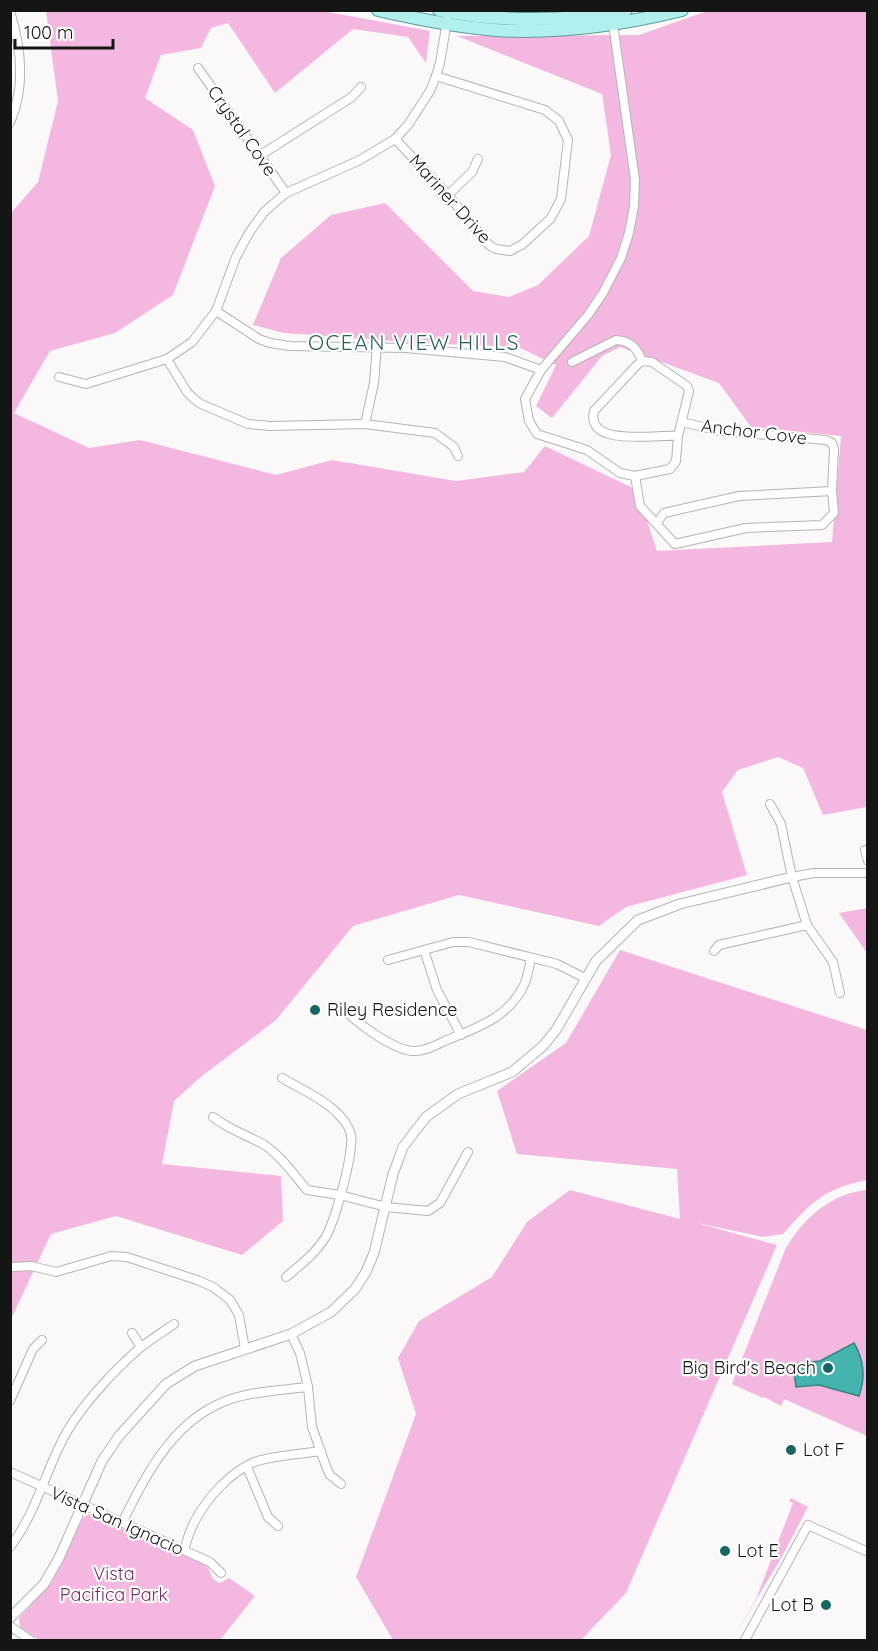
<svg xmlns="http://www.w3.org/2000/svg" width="878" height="1651" font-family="Quicksand,sans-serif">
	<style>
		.green { fill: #f4b8e0 }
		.water { fill: #45b3ae; stroke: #378480; stroke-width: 1.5 }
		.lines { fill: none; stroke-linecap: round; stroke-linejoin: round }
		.minor-casing { stroke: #b6b3b5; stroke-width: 10 }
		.tertiary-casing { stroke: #b6b3b5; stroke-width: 11 }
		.primary-casing { stroke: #599d99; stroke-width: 14 }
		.minor { stroke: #fff; stroke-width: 8 }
		.tertiary { stroke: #fff; stroke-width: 9 }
		.primary { stroke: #b1f0ec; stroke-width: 12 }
		.poi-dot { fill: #186663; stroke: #fff; stroke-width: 2 }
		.labels { text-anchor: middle; stroke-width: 4.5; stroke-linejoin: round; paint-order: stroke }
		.street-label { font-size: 18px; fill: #161515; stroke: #fff }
		.poi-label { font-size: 18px; fill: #161515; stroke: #fff; text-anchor: start }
		.park-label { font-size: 18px; fill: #782a64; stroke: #fff }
		.quarter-label { font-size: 21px; letter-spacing: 1.5px; fill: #27605d; stroke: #fff }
	</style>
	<rect width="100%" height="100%" fill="#fbf8fa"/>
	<g class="green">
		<polygon points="46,11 323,11 430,31 426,63 408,37 353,29 275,93 228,23 211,28 201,48 161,55 145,98 193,130 215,186 173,295 115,333 50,351 14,413 89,448 140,440 276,475 332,460 456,481 524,472 545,446 637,490 657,551 832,542 841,436 751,427 719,383 620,347 602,356 552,418 536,406 556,365 518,347 419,343 284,333 253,325 281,258 331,215 385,203 473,291 509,297 538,285 589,236 611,155 602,94 457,36 639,35 707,11 867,11 867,807 823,815 803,768 778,757 738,770 722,792 747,875 626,907 599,926 459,895 353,926 276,1020 202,1076 174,1101 162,1164 281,1176 283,1221 242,1255 116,1216 51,1234 11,1319 10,214 38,182 58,101"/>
		<polygon points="867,908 868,908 867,953 839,913"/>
		<path d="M620,950l247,80v150c-44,9 -55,22 -84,54l-20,3 -66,-14 80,22 -151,348 -45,47h-188l-37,-63 60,-163 -18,-56 21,-37 73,-44 35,-55 43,-32 110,29 -3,-50 -160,-15 -20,-63 69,-48z"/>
		<path d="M867,1190v246l-83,-37 -3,7 -17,-9 -1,1 -31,-14 53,-134c17,-31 46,-57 82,-60z"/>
		<polygon points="791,1498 808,1507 780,1560 732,1640 756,1599 793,1503 789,1501"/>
		<path d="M89,1514l114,49c10,6 5,16 17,20l9,-5 26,18 -35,44h-181l-19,-13 -1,-9 33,-36 31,-64z"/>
	</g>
	<path class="water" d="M854,1343c10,17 12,34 5,53l-40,-11 -23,2 -3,-23 27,-3z"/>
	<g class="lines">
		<defs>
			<g id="minor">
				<path d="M10,11c11,37 16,75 0,112"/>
				<path d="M613,24l22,156 -1,26 -5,27 -8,25 -18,35 -15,22 -47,55 -16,29 4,22 8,13 50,16 33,23 15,3 35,-7 6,-8 2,-25 11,-45 -2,-5 -35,-24 -10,-1 -5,4 -43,46c-9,37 64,23 84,25"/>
				<polyline points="198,68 286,193"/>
				<polyline points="395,139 448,195 489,245 496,249 510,251 523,244 551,218 561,199 568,140 559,121 545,110 436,76"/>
				<polyline points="259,156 352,97 361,87"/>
				<polyline points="448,195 472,172 478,159"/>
				<polyline points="216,311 259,339 270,343 290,346 406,348 505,357 541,370"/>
				<polyline points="167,359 187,392 194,399 201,404 248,424 270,426 365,424 435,433 454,447 458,456"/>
				<path d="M572,362l44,-22c15,1 21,8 26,21"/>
				<polyline points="59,377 86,384 167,359 192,342 216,311 236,257 249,233 264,212 286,193 360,160 395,139 408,125 430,91 436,76 440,63 447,21"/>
				<polyline points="365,424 374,383 377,346"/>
				<polyline points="635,476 640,506 675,544 746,528 822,525 834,513 832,491 834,449 832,443 826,440 720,431 682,422"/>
				<polyline points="657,523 664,513 739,496 832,491"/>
				<polyline points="770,804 781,824 792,877 807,925 833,962 840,993"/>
				<polyline points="865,850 868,861"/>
				<polyline points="792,877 814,873 868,873"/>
				<polyline points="424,950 437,990 461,1035"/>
				<polyline points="714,951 719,945 807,925"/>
				<polyline points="388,960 453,942 469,942 557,964 585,978"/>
				<path d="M342,1007c13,15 50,42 70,44 12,1 24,-6 35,-11 30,-12 62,-23 77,-55 4,-8 5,-18 7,-27"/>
				<path d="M282,1078c22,13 54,26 66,49 3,5 4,12 3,18 -1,19 -16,77 -26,93 -10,16 -25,27 -39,39"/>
				<path d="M213,1117c18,14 35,18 53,29 17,12 28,29 41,44l33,5 46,12 42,4 12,-8 28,-51"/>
				<polyline points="13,1267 31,1266 56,1272 111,1256 127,1257 197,1280 213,1287 230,1300 239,1315 245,1349"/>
				<polyline points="132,1333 141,1347"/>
				<polyline points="291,1334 300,1353 308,1387 312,1427 327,1469 330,1475 341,1484"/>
				<polyline points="10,1401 33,1349 42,1340"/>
				<polyline points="247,1467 268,1517 278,1526"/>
				<polyline points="10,1472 210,1562 221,1573"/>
				<path d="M122,1523c25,-50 52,-105 109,-124 24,-8 52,-9 77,-12"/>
				<path d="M10,1547c24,-31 34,-70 51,-104 15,-32 52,-72 79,-95 11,-9 23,-16 34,-24"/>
				<path d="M184,1550c3,-10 6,-21 12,-31 12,-22 33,-45 56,-56 15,-7 51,-9 69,-12"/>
				<polyline points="10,1626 30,1640"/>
				<polyline points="745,1640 808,1525 868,1552"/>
			</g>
			<polyline id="tertiary" points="10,1618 44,1584 59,1558 102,1461 119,1436 166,1384 195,1366 291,1334 331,1312 355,1289 366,1272 374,1253 393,1174 398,1161 403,1147 426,1117 458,1094 512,1072 543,1046 556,1030 596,961 638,920 680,904 792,877"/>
			<g id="primary">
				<path d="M378,10c39,9 78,17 118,20 62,4 125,-5 186,-20"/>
				<path d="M439,10c62,12 126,12 187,0"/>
			</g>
		</defs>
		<use href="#minor" class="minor-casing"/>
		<use href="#tertiary" class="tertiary-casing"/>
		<use href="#primary" class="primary-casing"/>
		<use href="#minor" class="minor"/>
		<use href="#tertiary" class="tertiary"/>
		<use href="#primary" class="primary"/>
	</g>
	<g class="poi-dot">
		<circle cx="315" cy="1010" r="6"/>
		<circle cx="828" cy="1368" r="6"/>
		<circle cx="791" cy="1450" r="6"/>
		<circle cx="725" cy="1551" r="6"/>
		<circle cx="826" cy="1605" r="6"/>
	</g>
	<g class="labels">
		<g class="street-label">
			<text transform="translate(242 131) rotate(55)" y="6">Crystal Cove</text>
			<text transform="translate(450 199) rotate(48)" y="6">Mariner Drive</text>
			<text transform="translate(754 432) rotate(7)" y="6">Anchor Cove</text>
			<text transform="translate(117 1521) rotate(24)" y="6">Vista San Ignacio</text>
		</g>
		<g class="poi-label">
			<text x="327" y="1016">Riley Residence</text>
			<text x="816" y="1374" text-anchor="end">Big Bird's Beach</text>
			<text x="803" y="1456">Lot F</text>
			<text x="737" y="1557">Lot E</text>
			<text x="814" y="1611" text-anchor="end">Lot B</text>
		</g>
		<g class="park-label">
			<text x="114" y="1580">Vista<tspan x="114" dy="21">Pacifica Park</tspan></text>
		</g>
		<g class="quarter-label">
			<text x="414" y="350">OCEAN VIEW HILLS</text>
		</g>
	</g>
	<rect width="878" height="1651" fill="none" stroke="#161515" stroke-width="24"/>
	<path d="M15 39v9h98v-9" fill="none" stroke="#161515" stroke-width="3"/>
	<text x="24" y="39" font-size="18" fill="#161515" stroke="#ffffff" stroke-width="4.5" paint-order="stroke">100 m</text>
</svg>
